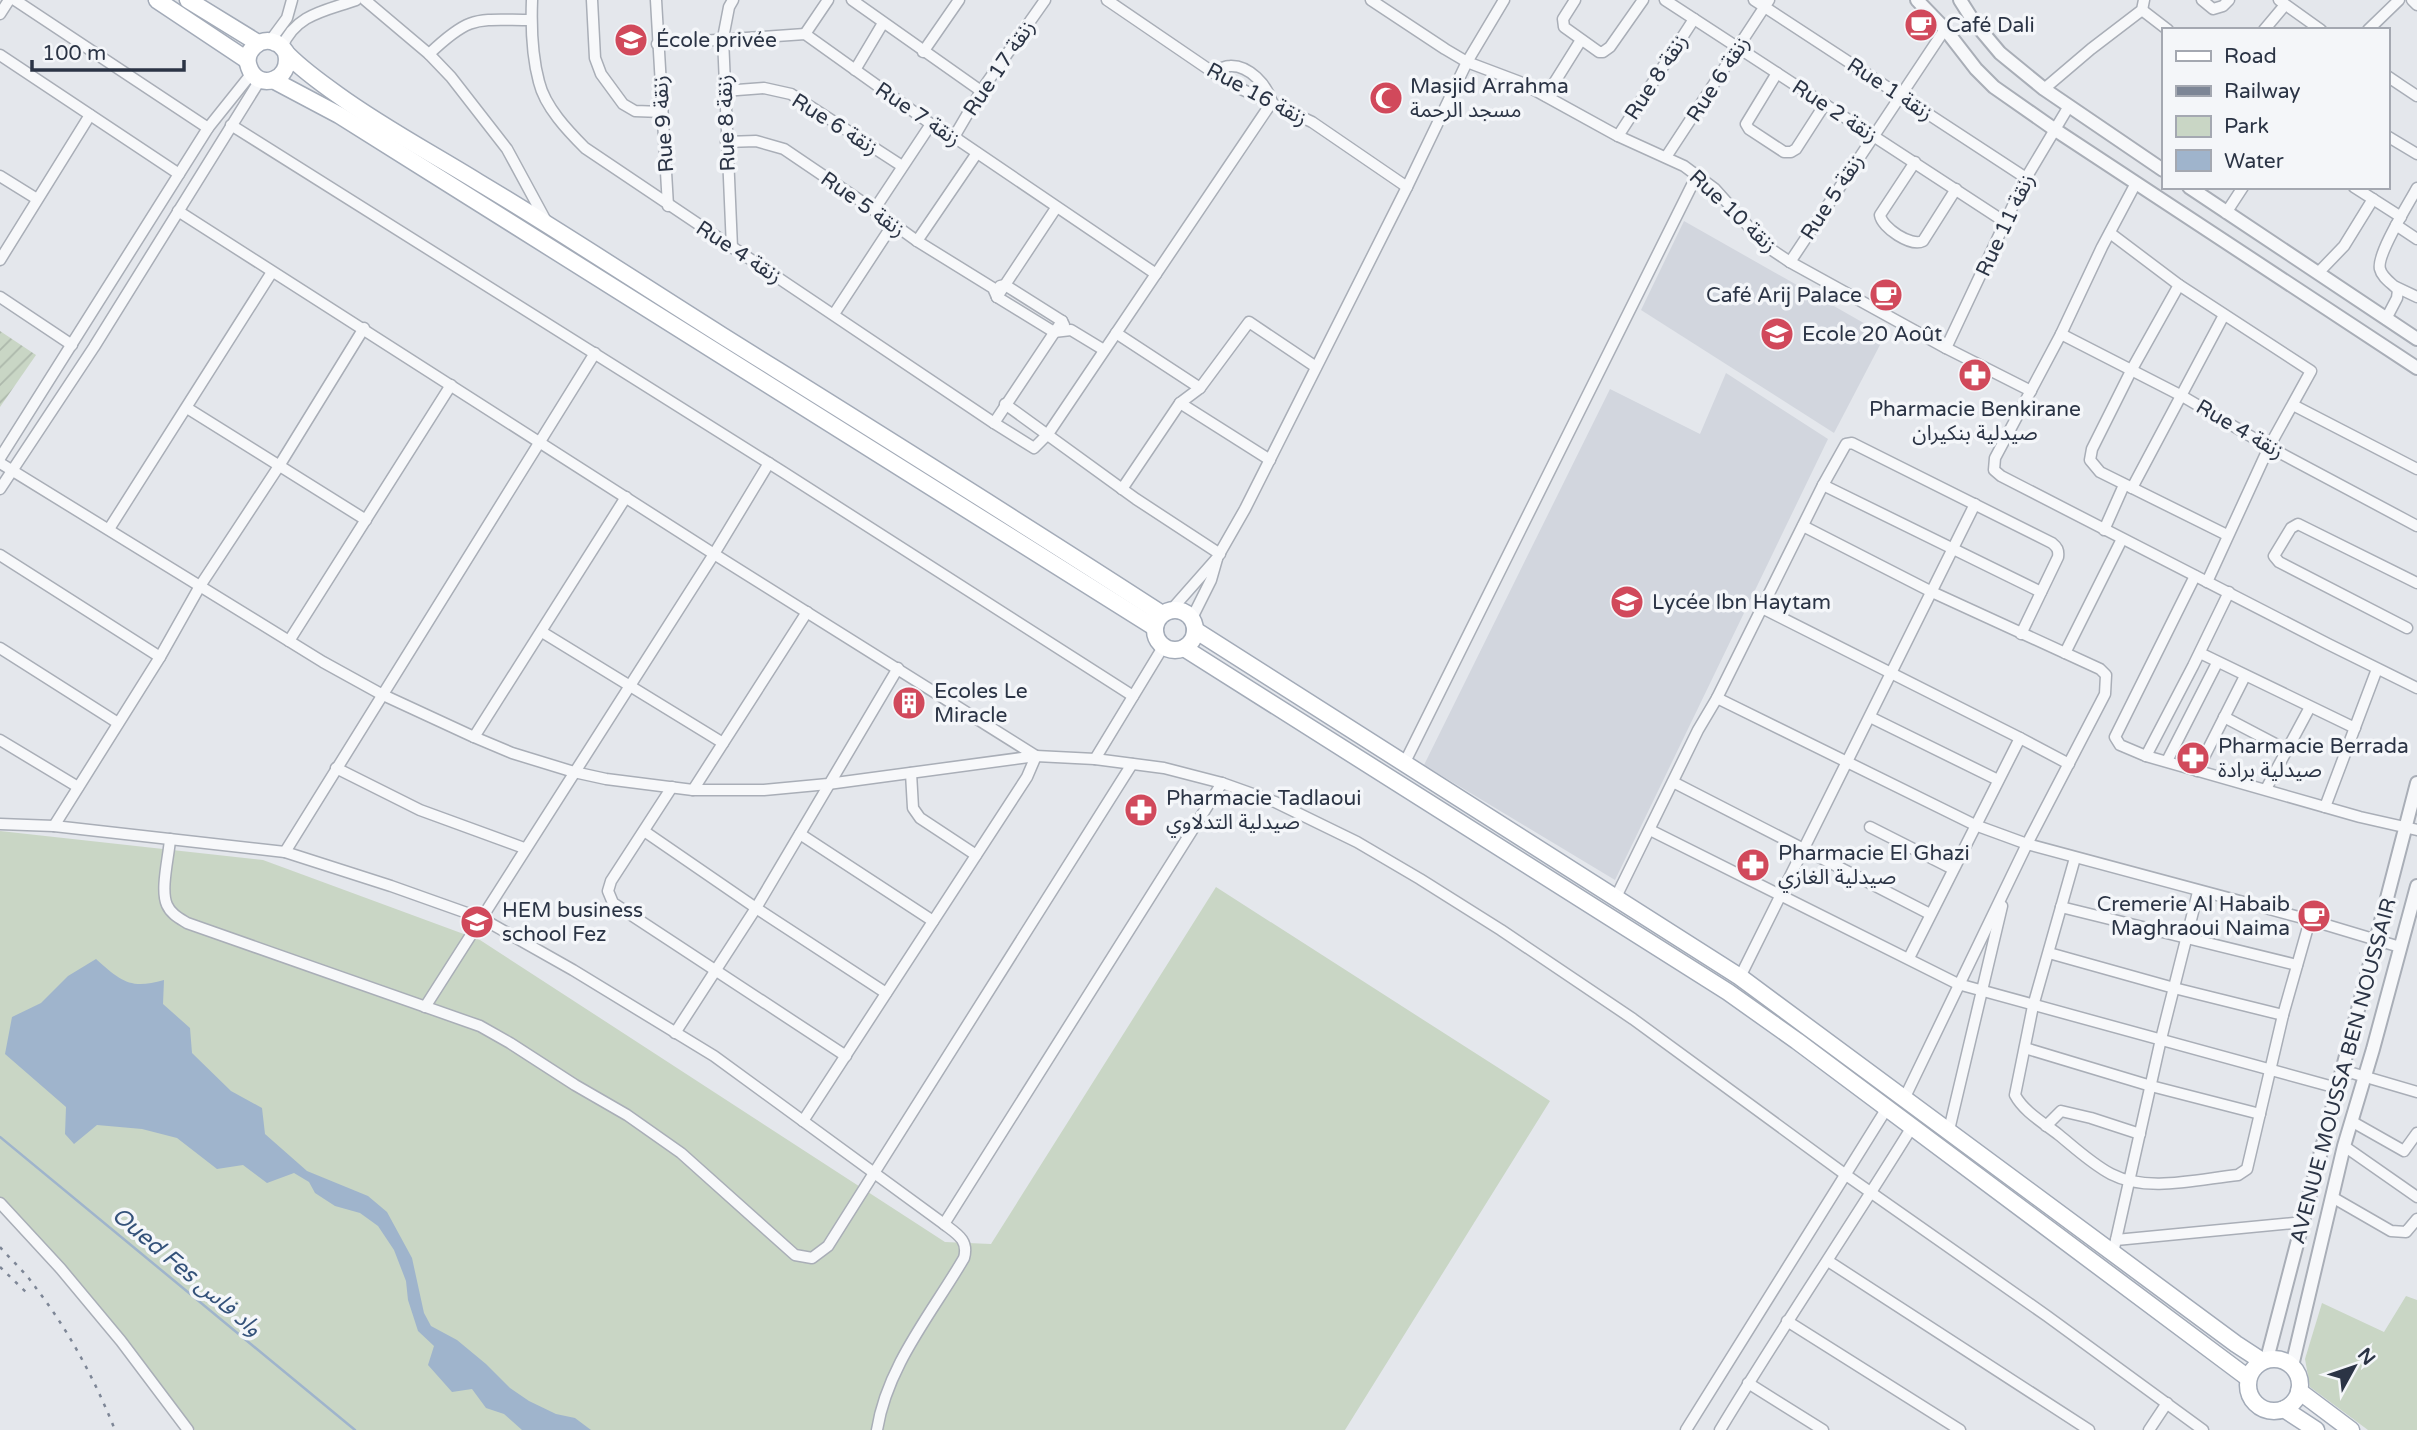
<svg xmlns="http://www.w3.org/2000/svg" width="2417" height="1430" font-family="'Varela Round','Noto Sans Arabic',sans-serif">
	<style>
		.built { fill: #d2d6de }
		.green { fill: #c9d6c5 }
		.garden { fill: url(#garden-furrows) }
		.water { fill: #9fb4cc }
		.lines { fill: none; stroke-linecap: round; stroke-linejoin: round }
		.stream { stroke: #9fb4cc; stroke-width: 2.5 }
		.minor-casing { stroke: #a9aeb7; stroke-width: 13 }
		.tertiary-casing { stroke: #a9aeb7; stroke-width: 16 }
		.primary-casing { stroke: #a3abb8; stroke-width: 19 }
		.minor { stroke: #f7f8fa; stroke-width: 10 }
		.tertiary { stroke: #f7f8fa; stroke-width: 12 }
		.primary { stroke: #fff; stroke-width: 16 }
		.rail { stroke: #7d8696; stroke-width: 2.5; stroke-dasharray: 3.5 7; stroke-linecap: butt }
		.labels { text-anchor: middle; stroke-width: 7; stroke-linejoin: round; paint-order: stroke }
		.poi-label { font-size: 21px; fill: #2b3445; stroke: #f4f6f9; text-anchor: start }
		.street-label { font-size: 21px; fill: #2b3445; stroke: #f4f6f9 }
		.water-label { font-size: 23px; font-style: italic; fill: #34527a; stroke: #f4f6f9 }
	</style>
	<defs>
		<pattern id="garden-furrows" width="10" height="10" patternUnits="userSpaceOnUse" patternTransform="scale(1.75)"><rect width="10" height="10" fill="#c9d6c5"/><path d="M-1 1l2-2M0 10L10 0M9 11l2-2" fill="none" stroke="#adb8ab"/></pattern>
	</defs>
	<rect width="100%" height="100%" fill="#e4e7ec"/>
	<g class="built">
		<polygon points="1684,221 1869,326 1881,343 1834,433 1641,310"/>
		<polygon points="1726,373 1828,439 1615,880 1424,765 1610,389 1700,434"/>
	</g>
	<g class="green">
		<polygon points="0,831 263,860 480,940 945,1242 991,1244 1216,887 1550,1101 1345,1430 195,1430 48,1246 0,1198"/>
		<polygon points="2406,1296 2417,1300 2417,1430 2368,1430 2310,1387 2305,1359 2322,1303 2384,1332"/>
	</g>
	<polygon class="garden" points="0,331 36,355 0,407"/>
	<path class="water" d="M96,959c25,22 34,31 68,21l-1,24 27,24 2,25 39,38 31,17 3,26 42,37 61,25 19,16 25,46 12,55 7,13 26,14 29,24 24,24 19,13 27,13 19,4 16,12h-69l-18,-16 -18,-6 -14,-19 -20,3 -24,-27 6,-19 -16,-15 -10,-31 -2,-19 -12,-31 -16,-24 -18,-13 -25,-7 -20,-13 -6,-11 -15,-9 -27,10 -24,-18 -26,4 -40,-31 -35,-9 -45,-4 -23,19 -9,-10 1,-27 -61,-53 7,-37 29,-14 27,-27z"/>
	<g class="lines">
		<polyline class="stream" points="0,1137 355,1430"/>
		<defs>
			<g id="minor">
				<polyline points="15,0 208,128"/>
				<polyline points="365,0 429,54 451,77 507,149 546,221"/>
				<path d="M532,0c-1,26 0,56 7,82 6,25 29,49 46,66l409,275 40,25 14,-14 224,-332c-5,-17 -23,-37 -42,-36 -6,0 -12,4 -16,7"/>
				<polyline points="592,0 595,58 601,74 623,104 635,111 662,112"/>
				<polyline points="656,0 668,206"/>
				<polyline points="852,0 981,91"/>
				<polyline points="1107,0 1214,73 1239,88 1312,122 1407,187"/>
				<polyline points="1371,0 1445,49 1467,62 1520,82 1618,136 1684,166 1715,189 1766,246 1790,262 1946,348 2031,391"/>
				<polyline points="1575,0 1563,19 1564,27 1599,52 1603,52 1610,47 1643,0"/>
				<polyline points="1665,0 2005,222"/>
				<polyline points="1754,0 2026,178"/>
				<polyline points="2202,0 2213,9 2223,6 2229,0"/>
				<polyline points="2279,0 2321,30"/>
				<polyline points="2412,0 2417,5"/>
				<polyline points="2142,10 2168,30"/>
				<polyline points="0,14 9,0"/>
				<polyline points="2264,30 2285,5"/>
				<polyline points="2368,30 2399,0"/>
				<polyline points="805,34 828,0"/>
				<polyline points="270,41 287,18 292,0"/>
				<polyline points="657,44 805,34 931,124 954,137 1156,274"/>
				<path d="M282,47c14,-33 43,-36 74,-47"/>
				<polyline points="923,52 959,0"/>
				<path d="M429,54c42,-40 47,-34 102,-34"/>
				<polyline points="0,55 179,174"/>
				<polyline points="855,70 883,23"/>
				<polyline points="1777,73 1746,124 1749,129 1784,152 1791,152 1796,149 1825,104"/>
				<polyline points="2387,76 2417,96"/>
				<polyline points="2044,89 2091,49 2142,10 2144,0"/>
				<polyline points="724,91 764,88 791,94 902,166"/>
				<polyline points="1546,96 1581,40"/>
				<polyline points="231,125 783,472 1133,696"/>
				<polyline points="1618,136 1694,19"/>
				<polyline points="2387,136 2417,154"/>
				<polyline points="954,137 981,91 1045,0"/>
				<polyline points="726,142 756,141 784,149 874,210 917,241 993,288 997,297"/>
				<polyline points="1666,157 1769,0"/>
				<path d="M1915,162l-35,53c2,13 31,32 43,26l33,-52"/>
				<polyline points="0,176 37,199"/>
				<polyline points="2136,183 2102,247 2061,334 1995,458 1994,470 2001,476 2328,644 2417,688"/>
				<polyline points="2354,187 2401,217"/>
				<polyline points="874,210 931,124"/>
				<polyline points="178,211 714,554 1036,756 1027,777 803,1121"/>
				<polyline points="2226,213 2243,187"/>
				<polyline points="2396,225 2417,239"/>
				<polyline points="2110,233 2179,285 2311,371 2269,447 2207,582"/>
				<polyline points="917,241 977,153"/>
				<polyline points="732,248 723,38 729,7 733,0"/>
				<polyline points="0,260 90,115"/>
				<polyline points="1790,262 1945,29"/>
				<polyline points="2318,273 2344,246 2373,199"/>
				<polyline points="2179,285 2132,369 2092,449 2090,460 2100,472 2227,535"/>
				<polyline points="1000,286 1005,285 1062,321 1064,325"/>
				<polyline points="2396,287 2417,297"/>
				<polyline points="0,297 72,345"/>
				<polyline points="997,297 1054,332 1071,330 1104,350"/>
				<polyline points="997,297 1056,208"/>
				<polyline points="834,314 893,224"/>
				<path d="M2386,319l11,-21 1,-8c-5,-6 -16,-12 -18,-21 -4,-14 29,-66 37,-81"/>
				<polyline points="1116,333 1200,388"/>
				<polyline points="2061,334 2182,396 2269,447 2417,526"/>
				<polyline points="1946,348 2026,178 2069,106"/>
				<polyline points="1180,403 1270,460"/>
				<polyline points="1005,404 1136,499 1220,554"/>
				<polyline points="2293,405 2417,469"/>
				<polyline points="187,408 366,520"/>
				<polyline points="994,423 1062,321"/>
				<polyline points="0,458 208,128 252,73"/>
				<polyline points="0,463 323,662 381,694 474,737 512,753 574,772 606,779 693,790 764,790 828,784 1036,756 1095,759 1164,768 1222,783 1275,802 1357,842 1420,879 1501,930 1633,1019 1846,1175 2047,1316 2203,1430"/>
				<polyline points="1823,485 2041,592"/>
				<polyline points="2132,488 2224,315"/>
				<polyline points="0,489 94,347 260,80"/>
				<polyline points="1122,489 1180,403 1200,388 1249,322 1316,367"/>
				<polyline points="1803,526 1932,592 2100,669 2106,675 2105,694 2027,844 1905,1097"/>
				<polyline points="109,529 272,272"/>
				<polyline points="2104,530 2124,485"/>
				<polyline points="0,555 160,657"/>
				<polyline points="2195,576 2115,737 2120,745 2146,756 2360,817 2417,830"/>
				<polyline points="1762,608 2020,738 2069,764"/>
				<polyline points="1172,609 1217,558 1245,509 1407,187 1467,62 1504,0"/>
				<polyline points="1192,618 1211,580 1217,559"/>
				<polyline points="2407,628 2279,562 2274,556 2291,528 2298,524 2417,583"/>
				<polyline points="542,632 723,743"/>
				<polyline points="289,641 451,385"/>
				<polyline points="0,648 118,723"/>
				<polyline points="2065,653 2122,539"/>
				<polyline points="2200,653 2355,728"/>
				<polyline points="1717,698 1975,825 2027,844 2310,920 2400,947"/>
				<polyline points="1870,717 1998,780"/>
				<polyline points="2224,717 2287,750"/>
				<polyline points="474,737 626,497"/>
				<polyline points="0,740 78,787"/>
				<polyline points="2146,756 2193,666 2229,592"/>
				<polyline points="1095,759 1163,647"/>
				<polyline points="2167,761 2217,663"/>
				<polyline points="1404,764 1697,175"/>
				<polyline points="336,768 420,810 524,848"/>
				<polyline points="2197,771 2245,676"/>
				<polyline points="911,773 913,808 920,818 976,855"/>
				<polyline points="1673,782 1930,914"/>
				<polyline points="672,787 611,881 608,891 613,903 846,1056"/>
				<polyline points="2266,789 2310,707"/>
				<polyline points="693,790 807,612"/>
				<polyline points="2325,807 2377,669"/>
				<path d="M0,824l54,2 231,26 106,34 90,32 92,52 141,86 230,168c13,10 25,16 20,34 -32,55 -77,108 -87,172"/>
				<polyline points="54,826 160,657 200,586 279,466 364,328"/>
				<polyline points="1870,827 1953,869"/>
				<polyline points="1650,830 1958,984 2337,1088"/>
				<polyline points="644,831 756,908 886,993"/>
				<polyline points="800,834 933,921"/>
				<path d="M170,839c-1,17 -10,51 -3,66 4,9 12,13 20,18l293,103 30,17 65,42 52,30 54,38 114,102 17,3 16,-12 304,-482"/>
				<polyline points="285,852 595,353"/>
				<path d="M2075,858l-42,148 -18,89c9,17 29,28 44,40 16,13 33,29 52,39 36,19 88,5 127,1l9,-6 36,-154 27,-95"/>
				<path d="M1616,897l82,-167 19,-32 106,-213 23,-41 6,-1 200,100c5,4 7,7 6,14l-37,77"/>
				<polyline points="2061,907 2297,965"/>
				<polyline points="2049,953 2174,988 2283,1015"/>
				<polyline points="1909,958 2020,738"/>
				<polyline points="1740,977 1975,504"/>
				<polyline points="425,1007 714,554 769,463"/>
				<polyline points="675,1033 756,908 898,668"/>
				<polyline points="2025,1048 2151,1086 2260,1114"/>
				<polyline points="2342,1070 2417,1092"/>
				<polyline points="2351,1121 2404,1151 2417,1133"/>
				<polyline points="2046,1126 2061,1111 2091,1118 2140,1134"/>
				<polyline points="1949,1130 2002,906"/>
				<polyline points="2344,1146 2417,1197"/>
				<polyline points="2332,1197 2391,1231 2406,1232 2417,1219"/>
				<polyline points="0,1203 61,1269 121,1341 188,1430"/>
				<polyline points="944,1224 1222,783"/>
				<polyline points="2116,1240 2304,1222"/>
				<polyline points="2113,1253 2161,1039 2198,892"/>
				<polyline points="1828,1261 2089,1430"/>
				<polyline points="1787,1321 1960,1430"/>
				<polyline points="1748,1383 1823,1430"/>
				<polyline points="1686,1430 1887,1108"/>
				<path d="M1720,1430c62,-103 129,-201 192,-303"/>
				<polyline points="2149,1430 2167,1403"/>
			</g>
			<g id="tertiary">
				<polyline points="1917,0 1945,29 1976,69 1994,87 2054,129 2417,368"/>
				<polyline points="1960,0 1974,22 2000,53 2044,89 2163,170"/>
				<polyline points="2189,187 2417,339"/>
				<polyline points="2267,1359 2417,783"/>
				<polyline points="2292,1366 2344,1146 2373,1049 2417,886"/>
			</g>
			<g id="primary">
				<polyline points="157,0 247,60"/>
				<polyline points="188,0 258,43"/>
				<path d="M286,53c7,28 -29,39 -37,14 -6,-15 11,-32 27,-24 6,2 8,7 12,12 15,15 33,28 50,40 44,32 93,58 140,87 82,49 162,102 243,153 147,92 295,184 441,279"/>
				<polyline points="273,80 339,115 1154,627"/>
				<circle cx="1175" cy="630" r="20"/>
				<polyline points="1195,630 1740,977 2236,1344 2262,1361"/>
				<polyline points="1184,648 1728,992 1797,1041 2248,1378"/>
				<circle cx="2274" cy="1385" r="26"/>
				<polyline points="2299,1391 2351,1430"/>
				<polyline points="2284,1409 2316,1430"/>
			</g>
		</defs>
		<use href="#minor" class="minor-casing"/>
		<use href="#tertiary" class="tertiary-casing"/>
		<use href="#primary" class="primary-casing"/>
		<use href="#minor" class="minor"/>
		<use href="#tertiary" class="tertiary"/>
		<use href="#primary" class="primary"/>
		<g class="rail">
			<path d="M0,1247c12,14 26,26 36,41 33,43 59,92 79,142"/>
			<polyline points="0,1267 28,1294"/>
		</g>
	</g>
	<defs>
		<symbol id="cafe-disc" viewBox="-11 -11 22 22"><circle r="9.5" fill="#d1495b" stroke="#f4f6f9"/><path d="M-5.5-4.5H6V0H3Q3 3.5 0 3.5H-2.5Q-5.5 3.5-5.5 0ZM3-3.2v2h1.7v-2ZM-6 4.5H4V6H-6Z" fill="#fff"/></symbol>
		<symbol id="school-disc" viewBox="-11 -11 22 22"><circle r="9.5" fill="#d1495b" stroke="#f4f6f9"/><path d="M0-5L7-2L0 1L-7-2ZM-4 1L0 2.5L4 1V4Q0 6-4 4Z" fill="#fff"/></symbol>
		<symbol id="mosque-disc" viewBox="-11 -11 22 22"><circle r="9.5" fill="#d1495b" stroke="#f4f6f9"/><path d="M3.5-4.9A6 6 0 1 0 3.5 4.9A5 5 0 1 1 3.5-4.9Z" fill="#fff"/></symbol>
		<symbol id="pharmacy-disc" viewBox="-11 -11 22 22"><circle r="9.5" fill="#d1495b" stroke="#f4f6f9"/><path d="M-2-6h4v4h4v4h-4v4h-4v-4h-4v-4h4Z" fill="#fff"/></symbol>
		<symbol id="building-disc" viewBox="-11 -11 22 22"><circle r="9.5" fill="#d1495b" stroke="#f4f6f9"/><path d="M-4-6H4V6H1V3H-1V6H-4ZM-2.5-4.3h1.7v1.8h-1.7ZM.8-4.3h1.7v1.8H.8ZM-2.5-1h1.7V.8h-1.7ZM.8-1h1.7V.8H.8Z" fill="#fff"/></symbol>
	</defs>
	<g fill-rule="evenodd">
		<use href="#cafe-disc" x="1902" y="6" width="38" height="38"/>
		<use href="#school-disc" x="612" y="21" width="38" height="38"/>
		<use href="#mosque-disc" x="1367" y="79" width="38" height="38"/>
		<use href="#cafe-disc" x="1867" y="276" width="38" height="38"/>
		<use href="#school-disc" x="1758" y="315" width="38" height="38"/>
		<use href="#pharmacy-disc" x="1956" y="356" width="38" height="38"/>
		<use href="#school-disc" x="1608" y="583" width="38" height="38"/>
		<use href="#building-disc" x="890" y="684" width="38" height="38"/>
		<use href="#pharmacy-disc" x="2174" y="739" width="38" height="38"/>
		<use href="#pharmacy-disc" x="1122" y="791" width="38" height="38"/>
		<use href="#pharmacy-disc" x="1734" y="846" width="38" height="38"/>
		<use href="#cafe-disc" x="2295" y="897" width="38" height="38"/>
		<use href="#school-disc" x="458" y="903" width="38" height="38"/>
	</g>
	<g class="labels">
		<g class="poi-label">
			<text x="1946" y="32">Café Dali</text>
			<text x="656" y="47">École privée</text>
			<text x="1410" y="93">Masjid Arrahma<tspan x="1410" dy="24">مسجد الرحمة</tspan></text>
			<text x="1862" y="302" text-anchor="end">Café Arij Palace</text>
			<text x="1802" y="341">Ecole 20 Août</text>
			<text x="1975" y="416" text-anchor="middle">Pharmacie Benkirane<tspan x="1975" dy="24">صيدلية بنكيران</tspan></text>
			<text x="1652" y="609">Lycée Ibn Haytam</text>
			<text x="934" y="698">Ecoles Le<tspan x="934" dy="24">Miracle</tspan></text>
			<text x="2218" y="753">Pharmacie Berrada<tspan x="2218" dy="24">صيدلية برادة</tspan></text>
			<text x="1166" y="805">Pharmacie Tadlaoui<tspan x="1166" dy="24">صيدلية التدلاوي</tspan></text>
			<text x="1778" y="860">Pharmacie El Ghazi<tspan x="1778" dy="24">صيدلية الغازي</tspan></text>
			<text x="2290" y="911" text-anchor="end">Cremerie Al Habaib<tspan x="2290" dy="24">Maghraoui Naima</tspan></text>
			<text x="502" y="917">HEM business<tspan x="502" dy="24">school Fez</tspan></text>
		</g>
		<g class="street-label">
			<text transform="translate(999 68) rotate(-56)" y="7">Rue 17 زنقة</text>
			<text transform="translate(1656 77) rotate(-57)" y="7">Rue 8 زنقة</text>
			<text transform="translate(1718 79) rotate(-57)" y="7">Rue 6 زنقة</text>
			<text transform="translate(1890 89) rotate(33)" y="7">Rue 1 زنقة</text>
			<text transform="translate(1257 94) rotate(28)" y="7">Rue 16 زنقة</text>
			<text transform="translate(1835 111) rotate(33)" y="7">Rue 2 زنقة</text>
			<text transform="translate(918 114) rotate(34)" y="7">Rue 7 زنقة</text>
			<text transform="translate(726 123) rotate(-92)" y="7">Rue 8 زنقة</text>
			<text transform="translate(663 124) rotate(-94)" y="7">Rue 9 زنقة</text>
			<text transform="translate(835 124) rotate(32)" y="7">Rue 6 زنقة</text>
			<text transform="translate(1832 197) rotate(-57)" y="7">Rue 5 زنقة</text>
			<text transform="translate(863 204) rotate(35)" y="7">Rue 5 زنقة</text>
			<text transform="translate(1733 211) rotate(43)" y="7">Rue 10 زنقة</text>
			<text transform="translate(2005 225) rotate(-65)" y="7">Rue 11 زنقة</text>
			<text transform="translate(739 252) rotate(33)" y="7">Rue 4 زنقة</text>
			<text transform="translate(2240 429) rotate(30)" y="7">Rue 4 زنقة</text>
			<text transform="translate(2343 1071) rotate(-75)" y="7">AVENUE MOUSSA BEN NOUSSAIR</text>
		</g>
		<g class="water-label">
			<text transform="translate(187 1271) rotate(40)" y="8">Oued Fes واد فاس</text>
		</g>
	</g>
	<rect x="2162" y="28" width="228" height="161" fill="#f4f6f9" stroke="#a4a8b1" stroke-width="2"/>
	<rect x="2176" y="51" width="35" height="10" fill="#ffffff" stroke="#a4a8b1" stroke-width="2"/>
	<text x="2224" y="63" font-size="21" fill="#2b3445">Road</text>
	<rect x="2176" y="86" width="35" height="10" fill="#7d8696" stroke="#a4a8b1" stroke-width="2"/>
	<text x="2224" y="98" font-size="21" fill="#2b3445">Railway</text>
	<rect x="2176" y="116" width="35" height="21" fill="#c9d6c5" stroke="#a4a8b1" stroke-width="2"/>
	<text x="2224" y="133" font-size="21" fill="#2b3445">Park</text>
	<rect x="2176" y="150" width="35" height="21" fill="#9fb4cc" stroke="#a4a8b1" stroke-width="2"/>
	<text x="2224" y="168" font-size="21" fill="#2b3445">Water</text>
	<g transform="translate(2354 1367) rotate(50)" stroke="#f4f6f9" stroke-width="5" paint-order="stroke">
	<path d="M0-5L12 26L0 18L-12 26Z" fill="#2b3445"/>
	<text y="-10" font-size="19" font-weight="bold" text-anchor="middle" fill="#2b3445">N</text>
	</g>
	<path d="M32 60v10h152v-10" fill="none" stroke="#2b3445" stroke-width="3.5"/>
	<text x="42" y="60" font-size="21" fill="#2b3445" stroke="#f4f6f9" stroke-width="5" paint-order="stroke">100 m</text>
</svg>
